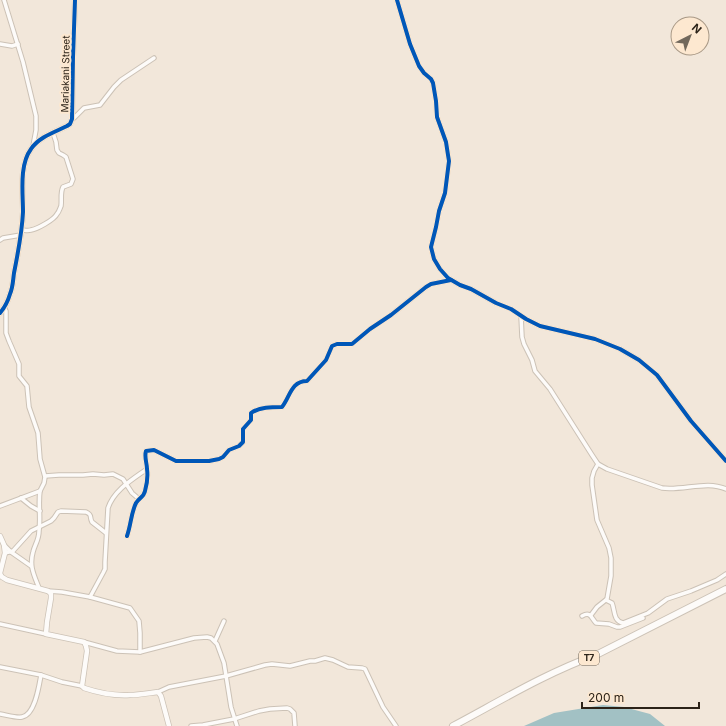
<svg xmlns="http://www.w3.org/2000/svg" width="726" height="726" font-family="Inter,sans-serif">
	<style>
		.water { fill: #a2c1c4 }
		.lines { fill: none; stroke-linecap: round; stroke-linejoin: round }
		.street-casing { stroke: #ccc2b6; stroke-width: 5.5 }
		.secondary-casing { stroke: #ccc2b6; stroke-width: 6 }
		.highway-casing { stroke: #ccc2b6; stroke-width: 8 }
		.street { stroke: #fdfbf9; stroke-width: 3.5 }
		.secondary { stroke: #fdfbf9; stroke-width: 4.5 }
		.highway { stroke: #fdfbf9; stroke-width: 6 }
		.cycleway-casing { stroke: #fde8d0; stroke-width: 6 }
		.cycleway { stroke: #0057b8; stroke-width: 4 }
		.labels { text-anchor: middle; stroke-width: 4; stroke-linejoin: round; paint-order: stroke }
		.shield { fill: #fde8d0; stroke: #6b5e4f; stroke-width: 1 }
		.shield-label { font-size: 9px; font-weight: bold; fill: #2c2318 }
		.street-label { font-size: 10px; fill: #2c2318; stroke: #fde8d0 }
	</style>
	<rect width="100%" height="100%" fill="#f2e7da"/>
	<polygon class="water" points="603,705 624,707 650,714 665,726 524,726 554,713"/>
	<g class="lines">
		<defs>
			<g id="street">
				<polyline points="4,0 23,62 36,116 36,130 33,146"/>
				<polyline points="397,0 410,44 419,66 424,73 431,79 433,83 436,101 437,117 446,142 448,155 449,161 445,193 439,211 436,227 431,247 434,259 440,269 448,278 460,285 471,289 496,303 511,309 526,319 540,326 595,339 620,349 639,360 657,375 691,421 726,461"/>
				<polyline points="0,44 12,46 18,44"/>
				<polyline points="72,119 74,118 84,108 100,105 114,87 121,80 154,58"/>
				<path d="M21,230c3,0 7,1 10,0 6,-1 23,-10 26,-16 2,-2 3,-6 4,-8 1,-7 -1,-13 2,-19l8,-3 2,-5 -7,-22 -3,-2 -4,-2 -2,-3 -1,-8 -3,-9"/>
				<polyline points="0,240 3,238 21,235"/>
				<path d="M521,316l1,21 2,7 8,16 3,11 15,18 42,66 6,9 9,5 55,19c21,3 45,-8 64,1"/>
				<polyline points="45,476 59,475 83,475 93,474 104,475 113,474 123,479 132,493 139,499"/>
				<polyline points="21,498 31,506 40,511"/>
				<polyline points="0,506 40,491 44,483 45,477 40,459 38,433 29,407 27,386 19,376 19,364 9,341 6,333 6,311 4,307"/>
				<path d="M127,536c4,-11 4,-23 9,-33 3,-5 8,-6 9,-12 2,-7 3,-15 2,-22 0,-6 -3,-12 -1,-18l8,-1 22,11h33l10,-2 4,-2 6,-7 10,-4 4,-4v-13l8,-9v-7c8,-6 21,-6 31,-6 8,-10 9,-26 25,-26l19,-21 6,-14 5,-2h15l18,-15 21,-14 35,-28 5,-3 20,-4"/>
				<polyline points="4,545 11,552 31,566"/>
				<path d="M5,553l8,-2 18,-20 20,-10 3,-3 4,-6 3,-1 25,1c7,3 3,5 6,10l14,11"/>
				<path d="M39,588c-5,-13 -10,-22 -6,-36 2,-8 6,-12 6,-21 2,-13 -1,-27 1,-40"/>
				<polyline points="48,591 62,592 90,597 130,608 139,621 140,633 140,652"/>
				<path d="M90,597l13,-24 2,-4v-7l3,-54c6,-18 25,-29 39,-39"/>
				<path d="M606,600l6,3c3,7 1,18 11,20l25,-10 19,-14 24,-8 26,-11 9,-6"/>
				<polyline points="591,615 597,607 607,599 611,576 611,558 609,548 597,520 592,485 592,478 594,471 598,464"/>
				<path d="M582,616c9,-5 9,2 14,7l13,1 8,3h3l23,-9"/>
				<polyline points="0,624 46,634"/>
				<polyline points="215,641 224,621"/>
				<polyline points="84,642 117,651 140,652 194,638 207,637 211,638 217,644 224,663 231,707 237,726"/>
				<polyline points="0,667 41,675 62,682 82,686"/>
				<polyline points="158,692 169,687 226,676 265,665 272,664 290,666 310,661 315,661 325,658 333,660 348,667 362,668 365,669 383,707 396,726"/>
				<path d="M0,714c7,1 15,4 22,3 13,-2 17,-31 19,-42"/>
				<polyline points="191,726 203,725 234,719 259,711 270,709 287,708 290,709 294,713 295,726"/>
			</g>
			<g id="secondary">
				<path d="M0,313c5,-6 8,-12 10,-19 3,-7 3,-14 4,-21 4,-20 8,-40 9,-61 0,-19 -4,-47 8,-63 8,-12 24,-17 36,-23l3,-2 2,-5 1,-62 2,-57"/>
				<polyline points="0,536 4,545 5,553 0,573"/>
				<path d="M0,574l2,3 5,3 41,11 3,3v4l-4,24 -1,12 38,8 2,4 1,5 -5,35 2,2c15,5 30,8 46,7 9,0 19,-2 28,-3l3,4 8,30"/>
			</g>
			<path id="highway" d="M453,726c47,-25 93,-53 143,-71l130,-66"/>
		</defs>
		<use href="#street" class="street-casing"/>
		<use href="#secondary" class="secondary-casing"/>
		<use href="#highway" class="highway-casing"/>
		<use href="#street" class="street"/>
		<use href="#secondary" class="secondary"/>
		<use href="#highway" class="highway"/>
		<defs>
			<g id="cycleway">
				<polyline points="397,0 410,44 419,66 424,73 431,79 433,83 436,101 437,117 446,142 448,155 449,161 445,193 439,211 436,227 431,247 434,259 440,269 448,278 460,285 471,289 496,303 511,309 526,319 540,326 595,339 620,349 639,360 657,375 691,421 726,461"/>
				<path d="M0,313c5,-6 8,-12 10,-19 3,-7 3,-14 4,-21 4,-20 8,-40 9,-61 0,-19 -4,-47 8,-63 8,-12 24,-17 36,-23l3,-2 2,-5 1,-62 2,-57"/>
				<path d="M127,536c4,-11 4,-23 9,-33 3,-5 8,-6 9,-12 2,-7 3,-15 2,-22 0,-6 -3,-12 -1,-18l8,-1 22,11h33l10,-2 4,-2 6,-7 10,-4 4,-4v-13l8,-9v-7c8,-6 21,-6 31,-6 8,-10 9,-26 25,-26l19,-21 6,-14 5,-2h15l18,-15 21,-14 35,-28 5,-3 20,-4"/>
			</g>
		</defs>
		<use href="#cycleway" class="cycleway-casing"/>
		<use href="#cycleway" class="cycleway"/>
	</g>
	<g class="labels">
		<rect class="shield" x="579" y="651" width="20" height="14" rx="3"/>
		<g class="shield-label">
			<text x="589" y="661">T7</text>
		</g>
		<g class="street-label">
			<text transform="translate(65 74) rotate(-89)" y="4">Mariakani Street</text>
		</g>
	</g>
	<g transform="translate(690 36) rotate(42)"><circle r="19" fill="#fde8d0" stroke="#a99986"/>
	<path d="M0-3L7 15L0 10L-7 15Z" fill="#71685c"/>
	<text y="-6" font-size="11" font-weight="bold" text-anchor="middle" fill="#2c2318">N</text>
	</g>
	<path d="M582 702v6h117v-6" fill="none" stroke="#2c2318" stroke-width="2"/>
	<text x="588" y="702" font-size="12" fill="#2c2318" stroke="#fde8d0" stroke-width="3" paint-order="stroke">200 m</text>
</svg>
